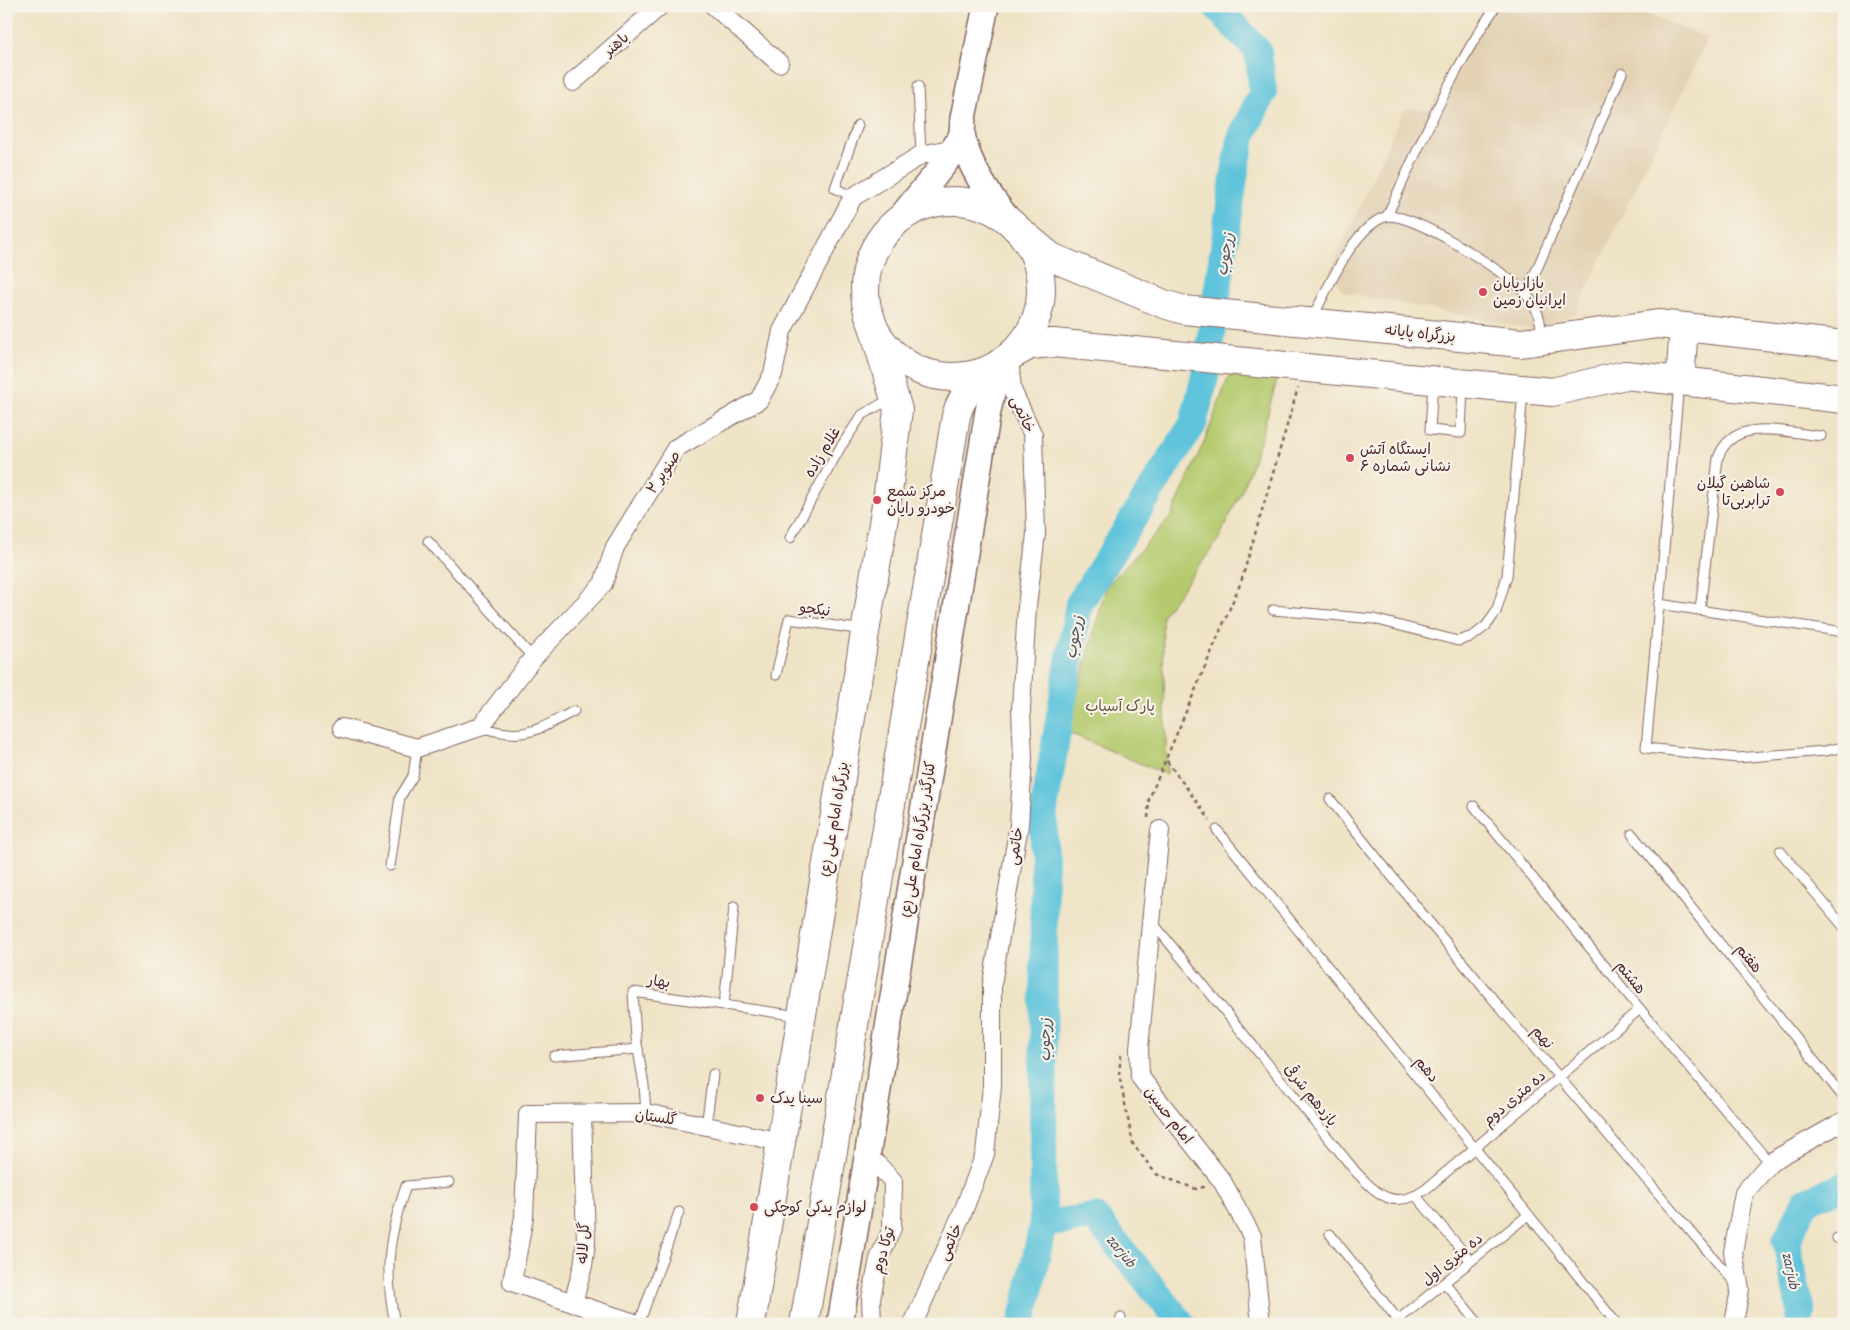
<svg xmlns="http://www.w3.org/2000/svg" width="1850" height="1330" font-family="Dekko,'Playpen Sans Arabic',sans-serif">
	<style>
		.built { fill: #e3d2b4 }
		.green { fill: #b5ca6e; stroke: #80744c }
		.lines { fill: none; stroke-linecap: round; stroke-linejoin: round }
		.river { stroke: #5ec4db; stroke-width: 28 }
		.service-casing { stroke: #846461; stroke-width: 11 }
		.minor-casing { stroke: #846461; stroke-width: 20 }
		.secondary-casing { stroke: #846461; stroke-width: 28 }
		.trunk-casing { stroke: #846461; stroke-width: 30 }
		.path { stroke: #846461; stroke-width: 2.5; stroke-dasharray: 4 4; stroke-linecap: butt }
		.service { stroke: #fff; stroke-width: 9 }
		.minor { stroke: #fff; stroke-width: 18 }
		.secondary { stroke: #fff; stroke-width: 25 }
		.trunk { stroke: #fff; stroke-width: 28 }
		.poi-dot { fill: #d1495b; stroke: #f7f3e8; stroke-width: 2 }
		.labels { text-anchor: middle; stroke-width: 4.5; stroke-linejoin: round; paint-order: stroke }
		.street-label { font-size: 15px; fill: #4a1f2b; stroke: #f7f3e8 }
		.poi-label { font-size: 15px; fill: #4a1f2b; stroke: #f7f3e8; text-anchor: start }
		.park-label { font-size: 15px; fill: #6a523f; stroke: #f7f3e8 }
		.water-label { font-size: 16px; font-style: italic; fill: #505160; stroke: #f7f3e8 }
	</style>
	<rect width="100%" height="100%" fill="#f7f3e8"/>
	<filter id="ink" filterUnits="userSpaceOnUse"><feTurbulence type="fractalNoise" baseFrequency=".02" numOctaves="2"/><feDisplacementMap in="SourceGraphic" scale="10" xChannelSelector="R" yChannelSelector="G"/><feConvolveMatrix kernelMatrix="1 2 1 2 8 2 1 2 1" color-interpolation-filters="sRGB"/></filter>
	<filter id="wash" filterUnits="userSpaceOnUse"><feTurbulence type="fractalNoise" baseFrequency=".0096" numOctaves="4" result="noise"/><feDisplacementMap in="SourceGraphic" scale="20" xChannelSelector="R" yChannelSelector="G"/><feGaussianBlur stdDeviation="1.12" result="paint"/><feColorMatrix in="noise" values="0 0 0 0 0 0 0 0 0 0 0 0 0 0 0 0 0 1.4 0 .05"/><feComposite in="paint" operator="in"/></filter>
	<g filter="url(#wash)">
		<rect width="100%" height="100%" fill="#efe3c5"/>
		<polygon class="built" points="1487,6 1627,6 1708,38 1575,314 1531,329 1343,292 1330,272 1404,109 1430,109"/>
		<polygon class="green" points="1235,360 1278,376 1260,441 1243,488 1217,542 1162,616 1167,775 1067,732 1106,587 1171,517 1205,440"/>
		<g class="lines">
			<g class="river">
				<polyline points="1043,1224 1095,1217 1182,1324"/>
				<polyline points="1022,1324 1043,1224 1044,809 1079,604 1193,424 1205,376 1235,171 1242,136 1263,92 1258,51 1216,6"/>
				<polyline points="1799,1324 1801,1312 1786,1241 1806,1201 1844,1186"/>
			</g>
		</g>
	</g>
	<g filter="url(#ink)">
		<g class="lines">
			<defs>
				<g id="service">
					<polyline points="918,86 921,155"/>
					<polyline points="853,197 835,188 858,125"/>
					<path d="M1387,216c33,-71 64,-145 109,-210"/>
					<polyline points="1526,294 1622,73"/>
					<path d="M1311,320c16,-29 42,-93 74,-103 24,-8 124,57 141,77 8,9 14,21 15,34l-5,7"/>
					<polyline points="1433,383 1430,430 1461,433 1463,386"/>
					<polyline points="1679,384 1646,748 1737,758 1825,751 1844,747"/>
					<polyline points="790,538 840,448 862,415 892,398"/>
					<polyline points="428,541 533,658"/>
					<polyline points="1659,604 1844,632"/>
					<polyline points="1273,610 1374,619 1458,641 1473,636 1486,626 1496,612 1507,576 1523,392"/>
					<path d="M1700,610l18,-152c15,-43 69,-25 103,-22"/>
					<polyline points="776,675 789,619 863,630"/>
					<path d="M480,727c45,14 55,4 94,-16"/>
					<path d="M1330,799c130,165 268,324 405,484"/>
					<polyline points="1474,806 1640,1009 1770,1163"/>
					<polyline points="1217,830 1617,1324"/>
					<polyline points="1632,834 1844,1098"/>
					<polyline points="1780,851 1844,927"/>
					<polyline points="390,866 400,797 413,776 417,748"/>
					<path d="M1153,923l203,249c23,24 39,39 70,17l214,-180"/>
					<polyline points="724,1005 734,907"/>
					<polyline points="554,1056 638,1049"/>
					<polyline points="646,1113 644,1085 636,1038 633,992 799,1016"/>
					<polyline points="706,1126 713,1074"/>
					<polyline points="1416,1196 1471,1261"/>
					<polyline points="1330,1234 1398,1320"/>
					<polyline points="1837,1238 1844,1242"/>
					<polyline points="1445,1283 1479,1324"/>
					<path d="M395,1324c-11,-54 -7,-86 11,-138l43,-4"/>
					<polyline points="639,1324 679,1212"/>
					<polyline points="1120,1324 1121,1318"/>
					<polyline points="1393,1324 1528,1215"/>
				</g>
				<g id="minor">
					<polyline points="714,6 779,63"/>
					<polyline points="573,82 660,6"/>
					<polyline points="342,728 417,748 480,727 533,658 603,584 615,547 676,448 759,400 773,374 782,331 853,197 921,155 955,148"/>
					<polyline points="1160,830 1139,1048 1140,1077 1222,1181 1252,1236 1261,1324"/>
					<polyline points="582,1114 586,1242 583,1266 573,1303 638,1324"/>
					<polyline points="867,1158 876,1163 893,1181 892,1228 879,1259 871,1299 872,1324"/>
					<polyline points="573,1303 512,1282 524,1217 528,1114 646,1113 781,1142"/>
					<polyline points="913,1324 964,1209 985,1154 992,1086 992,984 1019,825 1023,759 1021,709 1027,606 1036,534 1033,435 1012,390 1009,357"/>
					<polyline points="1734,1324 1740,1289 1733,1252 1744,1193 1770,1163 1781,1156 1844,1121"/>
				</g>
				<g id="secondary">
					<polyline points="962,135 963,118 986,6"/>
					<path d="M900,218l45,-55 17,-28c7,33 28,63 50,89"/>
					<polyline points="840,1324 988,411 993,389 1007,358"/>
				</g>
				<g id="trunk">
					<circle cx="953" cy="289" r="88"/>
					<polyline points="1015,227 1051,257 1164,304 1184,310 1521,343 1658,324 1844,345"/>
					<polyline points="1010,356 1030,345 1053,343 1552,392 1625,375 1844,399"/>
					<polyline points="1680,382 1684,327"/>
					<polyline points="751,1324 888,493 898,410 870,316"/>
					<path d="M804,1324l152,-908c7,-28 30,-42 51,-58"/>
				</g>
			</defs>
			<use href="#service" class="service-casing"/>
			<use href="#minor" class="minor-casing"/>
			<use href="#secondary" class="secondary-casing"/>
			<use href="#trunk" class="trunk-casing"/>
			<g class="path">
				<polyline points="1167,761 1210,820"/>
				<polyline points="1148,818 1149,799 1241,582 1298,388"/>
				<polyline points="1121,1055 1119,1074 1133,1144 1156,1174 1196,1189 1207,1186"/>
			</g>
			<use href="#service" class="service"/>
			<use href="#minor" class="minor"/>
			<use href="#secondary" class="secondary"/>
			<use href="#trunk" class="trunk"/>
		</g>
	</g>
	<g class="poi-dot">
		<circle cx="1483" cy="292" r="5"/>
		<circle cx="1350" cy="458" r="5"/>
		<circle cx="1780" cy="492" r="5"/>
		<circle cx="877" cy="500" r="5"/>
		<circle cx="760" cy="1098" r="5"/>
		<circle cx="754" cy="1207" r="5"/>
	</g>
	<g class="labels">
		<g class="street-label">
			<text transform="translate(616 44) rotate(-41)" y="5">باهنر</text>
			<text transform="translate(1420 333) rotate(6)" y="5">بزرگراه پایانه</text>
			<text transform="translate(1023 414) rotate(66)" y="5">خاتمی</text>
			<text transform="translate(822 452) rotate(-59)" y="5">غلام زاده</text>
			<text transform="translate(663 472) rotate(-56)" y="5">صنوبر ۲</text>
			<text transform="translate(815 609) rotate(8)" y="5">نیکجو</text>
			<text transform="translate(834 819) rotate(-81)" y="5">بزرگراه امام علی (ع)</text>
			<text transform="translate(918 839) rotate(-81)" y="5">کنارگذر بزرگراه امام علی (ع)</text>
			<text transform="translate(1015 846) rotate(-81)" y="5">خاتمی</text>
			<text transform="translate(1749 958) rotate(51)" y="5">هفتم</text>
			<text transform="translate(1631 977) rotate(51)" y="5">هشتم</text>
			<text transform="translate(659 981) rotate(8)" y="5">بهار</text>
			<text transform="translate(1543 1037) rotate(50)" y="5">نهم</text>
			<text transform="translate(1427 1069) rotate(51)" y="5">دهم</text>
			<text transform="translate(1311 1095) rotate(51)" y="5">یازدهم شرقی</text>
			<text transform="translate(1514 1098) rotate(-40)" y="5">ده متری دوم</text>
			<text transform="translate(1169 1115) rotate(52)" y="5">امام حسین</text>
			<text transform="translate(656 1117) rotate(8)" y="5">گلستان</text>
			<text transform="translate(950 1242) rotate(-66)" y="5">خاتمی</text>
			<text transform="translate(583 1243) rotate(-87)" y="5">گل لاله</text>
			<text transform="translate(883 1250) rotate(-74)" y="5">توکا دوم</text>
			<text transform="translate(1452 1259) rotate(-39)" y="5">ده متری اول</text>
		</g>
		<g class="poi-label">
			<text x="1493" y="288">بازاریابان<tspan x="1493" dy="17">ایرانیان زمین</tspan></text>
			<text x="1360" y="454">ایستگاه آتش<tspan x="1360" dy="17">نشانی شماره ۶</tspan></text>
			<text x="1770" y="488" text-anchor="end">شاهین گیلان<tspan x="1770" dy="17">ترابربی‌تا</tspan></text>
			<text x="887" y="496">مرکز شمع<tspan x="887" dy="17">خودرو رایان</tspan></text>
			<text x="770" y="1103">سینا یدک</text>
			<text x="764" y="1212">لوازم یدکی کوچکی</text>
		</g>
		<g class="park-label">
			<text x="1120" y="711">پارک آسیاب</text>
		</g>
		<g class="water-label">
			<text transform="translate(1224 254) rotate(-81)" y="6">زرجوب</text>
			<text transform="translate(1073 637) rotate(-80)" y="6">زرجوب</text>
			<text transform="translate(1044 1040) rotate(-90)" y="6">زرجوب</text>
			<text transform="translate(1122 1250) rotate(51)" y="6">zarjub</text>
			<text transform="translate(1792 1270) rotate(78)" y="6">zarjub</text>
		</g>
	</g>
	<rect width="1850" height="1330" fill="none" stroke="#f7f3e8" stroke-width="25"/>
</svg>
